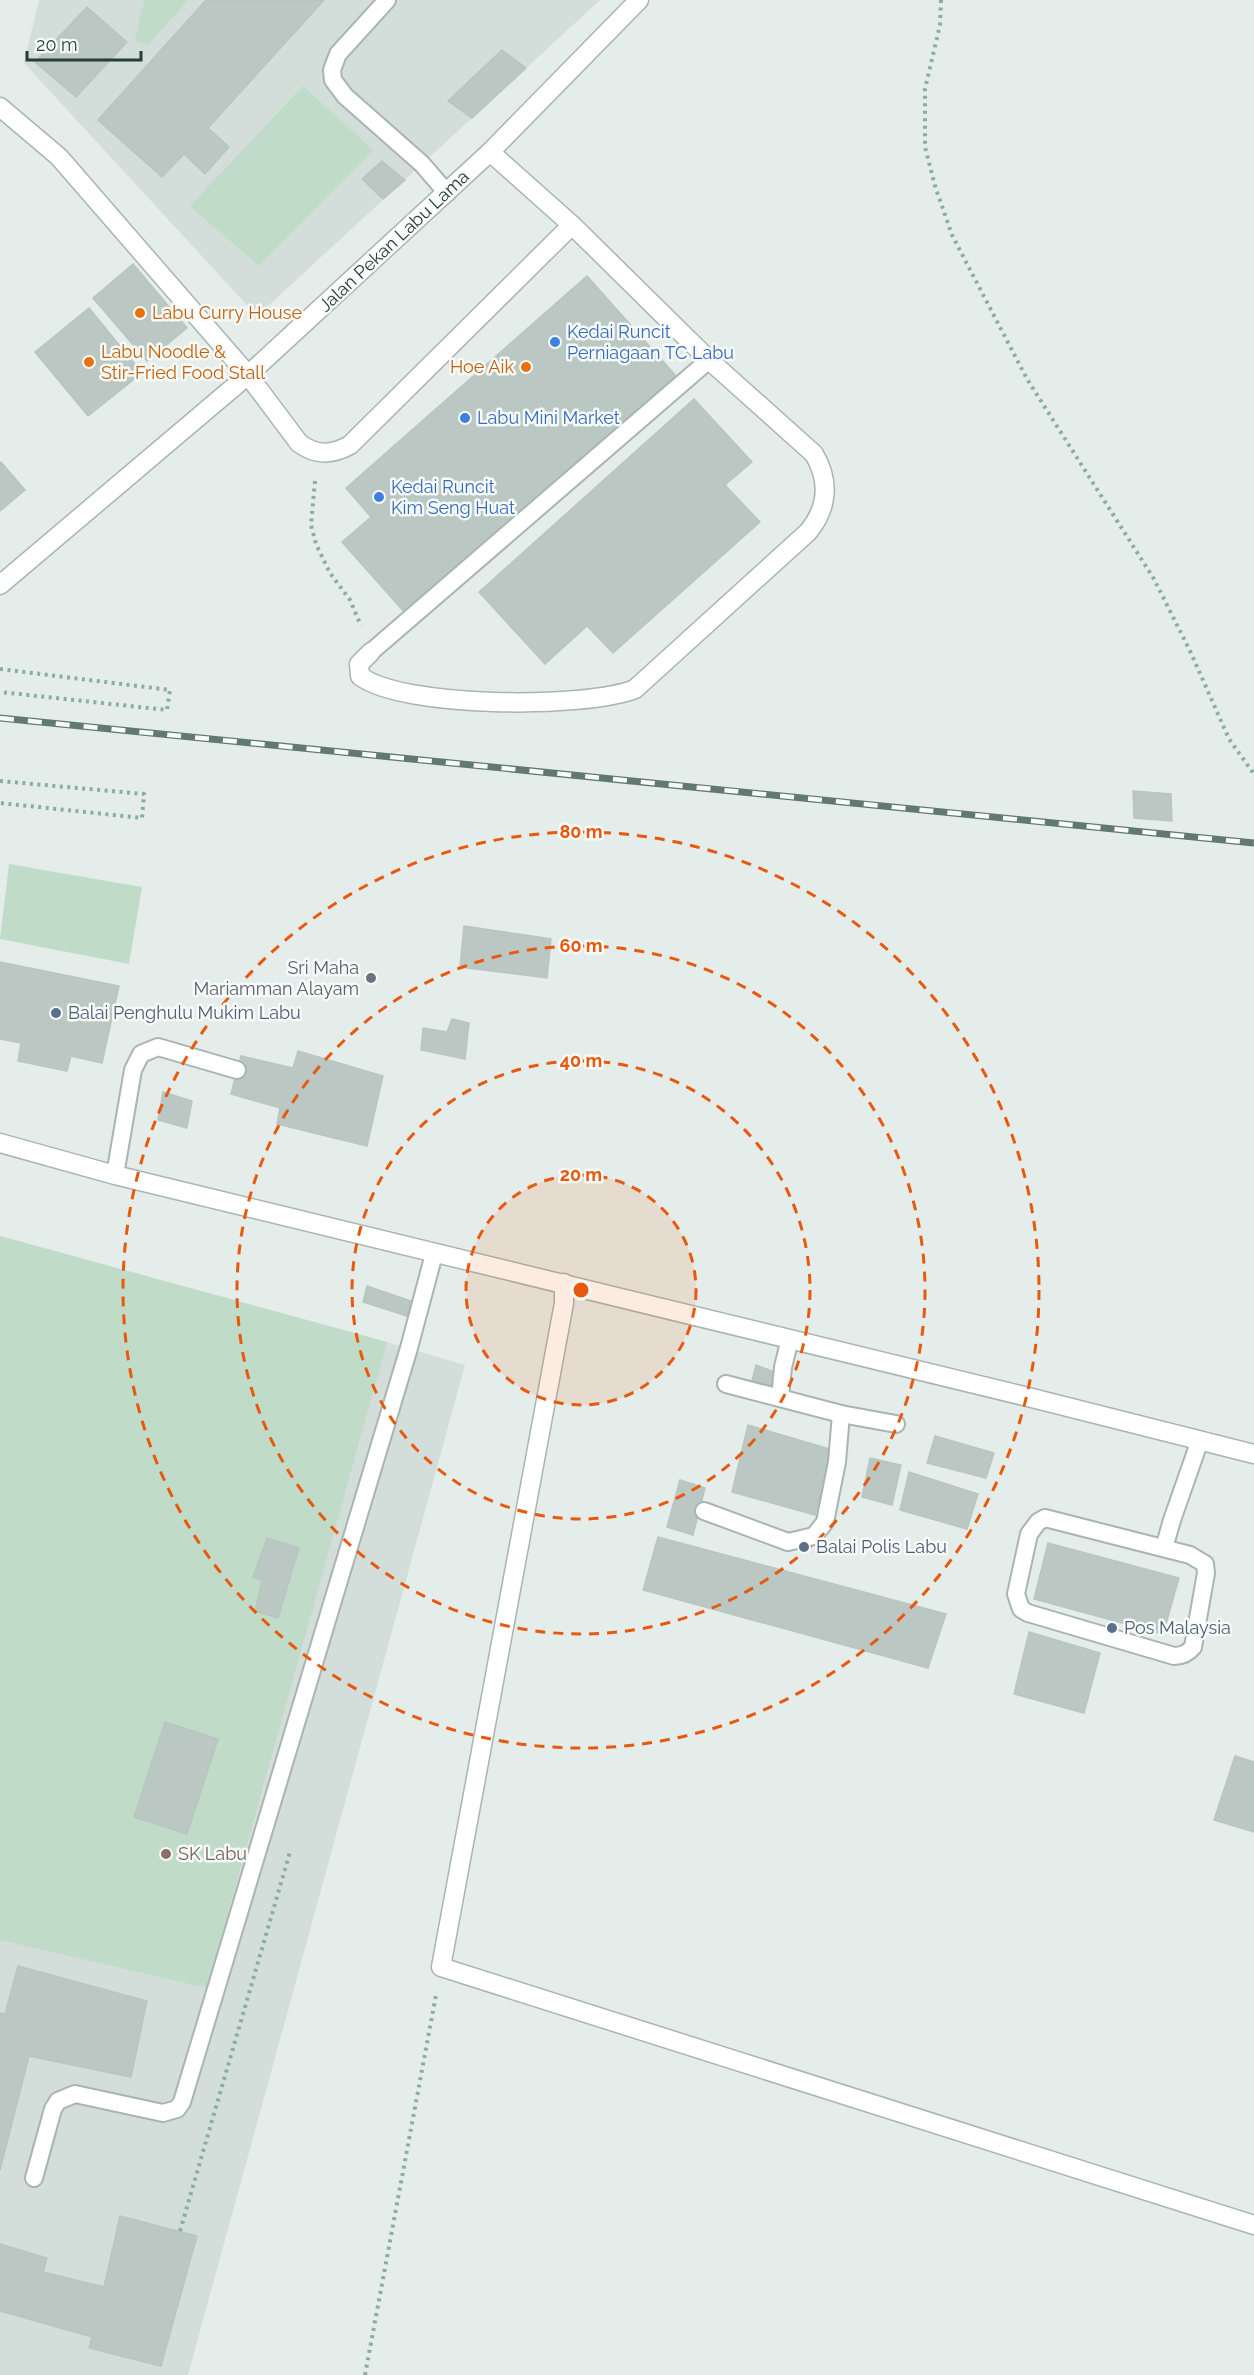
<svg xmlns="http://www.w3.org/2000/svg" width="1254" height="2375" font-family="Raleway,sans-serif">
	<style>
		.built { fill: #d3ddd9 }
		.green { fill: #c0dcc9 }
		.building { fill: #bbc7c3; stroke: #b8c6c1; stroke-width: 1.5 }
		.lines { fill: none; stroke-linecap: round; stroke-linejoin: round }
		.service-casing { stroke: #a8b5b1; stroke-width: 20 }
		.minor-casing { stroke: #a8b5b1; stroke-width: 21 }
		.path { stroke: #89ada3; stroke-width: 4; stroke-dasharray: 3 4.5; stroke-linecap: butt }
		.service { stroke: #fff; stroke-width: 16 }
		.minor { stroke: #fff; stroke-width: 18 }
		.rail-casing { stroke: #617873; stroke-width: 7 }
		.rail { stroke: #f6faf8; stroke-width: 4.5; stroke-dasharray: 14; stroke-linecap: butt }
		.ring { fill: none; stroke: #e8590c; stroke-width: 3; stroke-dasharray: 10 8 }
		.food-dot { fill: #e8710a; stroke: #f6faf8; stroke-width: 2 }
		.shop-dot { fill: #3f7fe0; stroke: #f6faf8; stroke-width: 2 }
		.worship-dot { fill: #6b7280; stroke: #f6faf8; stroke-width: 2 }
		.service-dot { fill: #5c6f8a; stroke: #f6faf8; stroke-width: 2 }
		.education-dot { fill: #8d6e63; stroke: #f6faf8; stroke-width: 2 }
		.labels { text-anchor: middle; stroke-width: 5; stroke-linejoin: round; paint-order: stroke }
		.street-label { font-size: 18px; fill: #263d38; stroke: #f6faf8 }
		.food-label { font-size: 18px; fill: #c56008; stroke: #f6faf8; text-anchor: start }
		.shop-label { font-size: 18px; fill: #366cbe; stroke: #f6faf8; text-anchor: start }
		.worship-label { font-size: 18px; fill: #5b616d; stroke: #f6faf8; text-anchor: end }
		.service-label { font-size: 18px; fill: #4e5e75; stroke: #f6faf8; text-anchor: start }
		.education-label { font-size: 18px; fill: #785e54; stroke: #f6faf8; text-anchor: start }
		.centre { fill: #e8590c; stroke: #f6faf8; stroke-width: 3 }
		.ring-label { font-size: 18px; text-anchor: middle; font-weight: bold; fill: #e8590c; stroke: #f6faf8; stroke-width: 5; stroke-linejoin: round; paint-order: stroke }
	</style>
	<rect width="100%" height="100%" fill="#e5edea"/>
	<g class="built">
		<polygon points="39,0 600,0 257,316 24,63"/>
		<polygon points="0,1236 387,1342 465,1365 188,2375 0,2375"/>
	</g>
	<g class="green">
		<polygon points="144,0 188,0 148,45 135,41"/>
		<polygon points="303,86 373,150 259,266 190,206"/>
		<polygon points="9,864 142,887 129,964 0,939"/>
		<polygon points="0,1236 387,1342 207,1988 0,1940"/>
	</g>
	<g class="building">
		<polygon points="206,0 324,0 208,128 229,147 205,174 184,154 162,177 98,120"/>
		<polygon points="87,7 127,42 76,97 35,62"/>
		<polygon points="502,50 526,68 472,118 448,101"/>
		<polygon points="382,161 405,180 383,199 362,179"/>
		<polygon points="133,264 187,328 147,361 93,298"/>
		<polygon points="587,276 676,376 406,614 342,542 371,517 346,488"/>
		<polygon points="89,308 142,373 88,416 35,352"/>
		<polygon points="694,399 752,462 725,485 760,522 613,653 587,626 545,664 479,592"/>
		<polygon points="1,462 25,490 0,511 0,463"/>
		<polygon points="1133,791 1171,794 1172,821 1134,818"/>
		<polygon points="464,926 551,939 547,978 460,967"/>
		<polygon points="0,962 119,986 102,1063 71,1056 67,1071 18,1061 21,1043 0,1039"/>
		<polygon points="452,1019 469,1023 465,1059 421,1050 423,1028 447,1032"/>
		<polygon points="298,1051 383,1076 367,1146 277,1124 280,1108 231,1094 241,1056 293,1068"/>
		<polygon points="163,1092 192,1101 187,1128 158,1120"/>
		<polygon points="367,1286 411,1301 407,1316 363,1302"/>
		<polygon points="756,1365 777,1373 773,1391 751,1385"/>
		<polygon points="748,1425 833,1450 815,1515 732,1492"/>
		<polygon points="935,1436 994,1453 986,1478 927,1463"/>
		<polygon points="870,1458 901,1465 892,1505 862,1497"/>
		<polygon points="909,1472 978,1494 967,1529 900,1510"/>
		<polygon points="680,1480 705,1488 693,1535 667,1527"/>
		<polygon points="658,1537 946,1614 928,1668 643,1590"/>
		<polygon points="267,1538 299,1548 278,1618 255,1611 262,1580 253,1577"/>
		<polygon points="1048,1543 1179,1578 1163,1634 1034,1599"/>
		<polygon points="1029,1632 1100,1653 1084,1713 1014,1694"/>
		<polygon points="165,1722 218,1739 187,1834 134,1817"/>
		<polygon points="1235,1756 1254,1762 1254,1832 1214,1820"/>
		<polygon points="18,1966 147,2001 131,2077 29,2056 0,2170 0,2013 5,2014"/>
		<polygon points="120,2216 197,2236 161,2366 89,2348 92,2337 0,2311 0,2244 47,2258 43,2272 104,2287"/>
	</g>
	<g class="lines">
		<defs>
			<g id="service">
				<polyline points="387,0 338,54 332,70 333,80 345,96 422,164 447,193"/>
				<polyline points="371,652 709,360"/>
				<polyline points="115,1175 133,1070 141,1054 158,1047 237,1070"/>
				<polyline points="726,1384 841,1414 896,1424"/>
				<polyline points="780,1398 783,1367 790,1339"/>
				<polyline points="704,1511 788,1542 814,1536 825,1522 837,1462 841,1414"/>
				<path d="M1045,1518l145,37 15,9 1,9 -13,74c-5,6 -10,9 -19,9l-146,-43 -7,-4 -5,-15 13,-60 9,-12z"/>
				<polyline points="1164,1548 1172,1520 1200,1440"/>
				<polyline points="34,2178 53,2109 58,2101 75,2094 163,2113 177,2109 182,2102 409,1348 434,1254"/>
			</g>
			<g id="minor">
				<path d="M0,107l59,50 189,218 51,68c17,13 33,12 51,2l222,-220"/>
				<polyline points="0,585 248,375 490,152 639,0"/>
				<path d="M371,652l-12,12 1,12c42,32 225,33 275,13l173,-157c20,-24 22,-51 6,-78l-105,-94 -137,-135 -82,-73"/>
				<polyline points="0,1143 115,1175 1032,1398 1254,1454"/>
				<polyline points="564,1283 564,1303 441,1967 1254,2225"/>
			</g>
		</defs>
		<use href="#service" class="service-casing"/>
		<use href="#minor" class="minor-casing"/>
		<g class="path">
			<polyline points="941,0 940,25 925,89 925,147 935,186 952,235 1027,379 1154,579 1191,653 1229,739 1254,774"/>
			<polyline points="315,481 311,525 316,544 330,573 350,600 361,626"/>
			<polyline points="0,669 170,690 167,710 0,692"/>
			<polyline points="0,781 144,794 142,818 0,803"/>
			<polyline points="180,2231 290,1852"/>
			<polyline points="365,2375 436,1995"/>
		</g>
		<use href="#service" class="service"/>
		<use href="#minor" class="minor"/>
		<defs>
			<polyline id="rail" points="0,718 1254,843"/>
		</defs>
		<use href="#rail" class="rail-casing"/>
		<use href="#rail" class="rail"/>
	</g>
	<circle cx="581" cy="1290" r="115" fill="#e8590c" fill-opacity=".12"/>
	<g class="ring">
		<circle cx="581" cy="1290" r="115"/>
		<circle cx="581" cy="1290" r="229"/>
		<circle cx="581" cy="1290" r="344"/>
		<circle cx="581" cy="1290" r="458"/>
	</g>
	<g class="food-dot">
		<circle cx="140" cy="313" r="6"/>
		<circle cx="89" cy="362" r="6"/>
		<circle cx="526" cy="367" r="6"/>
	</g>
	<g class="shop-dot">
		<circle cx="555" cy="342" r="6"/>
		<circle cx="465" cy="418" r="6"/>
		<circle cx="379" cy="497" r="6"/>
	</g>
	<circle class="worship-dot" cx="371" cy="978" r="6"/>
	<g class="service-dot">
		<circle cx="56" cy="1013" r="6"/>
		<circle cx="804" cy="1547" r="6"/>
		<circle cx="1112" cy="1628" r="6"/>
	</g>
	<circle class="education-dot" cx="166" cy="1854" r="6"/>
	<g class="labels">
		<g class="street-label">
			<text transform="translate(394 241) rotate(-43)" y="6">Jalan Pekan Labu Lama</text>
		</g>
		<g class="food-label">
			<text x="152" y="319">Labu Curry House</text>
			<text x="101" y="358">Labu Noodle &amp;<tspan x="101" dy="21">Stir-Fried Food Stall</tspan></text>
			<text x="514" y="373" text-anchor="end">Hoe Aik</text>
		</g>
		<g class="shop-label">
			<text x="567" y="338">Kedai Runcit<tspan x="567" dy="21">Perniagaan TC Labu</tspan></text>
			<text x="477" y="424">Labu Mini Market</text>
			<text x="391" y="493">Kedai Runcit<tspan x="391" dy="21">Kim Seng Huat</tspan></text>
		</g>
		<g class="worship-label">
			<text x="359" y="974">Sri Maha<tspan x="359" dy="21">Mariamman Alayam</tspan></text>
		</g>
		<g class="service-label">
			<text x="68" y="1019">Balai Penghulu Mukim Labu</text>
			<text x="816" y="1553">Balai Polis Labu</text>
			<text x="1124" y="1634">Pos Malaysia</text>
		</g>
		<g class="education-label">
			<text x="178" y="1860">SK Labu</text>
		</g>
	</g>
	<circle cx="581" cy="1290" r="9" class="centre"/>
	<g class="ring-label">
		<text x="581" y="838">80 m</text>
		<text x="581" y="952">60 m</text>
		<text x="581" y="1067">40 m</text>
		<text x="581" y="1181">20 m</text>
	</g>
	<path d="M27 51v9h114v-9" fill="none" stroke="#263d38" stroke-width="3"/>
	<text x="36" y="51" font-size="18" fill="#263d38" stroke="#f6faf8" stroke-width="4.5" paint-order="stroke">20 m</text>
</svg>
